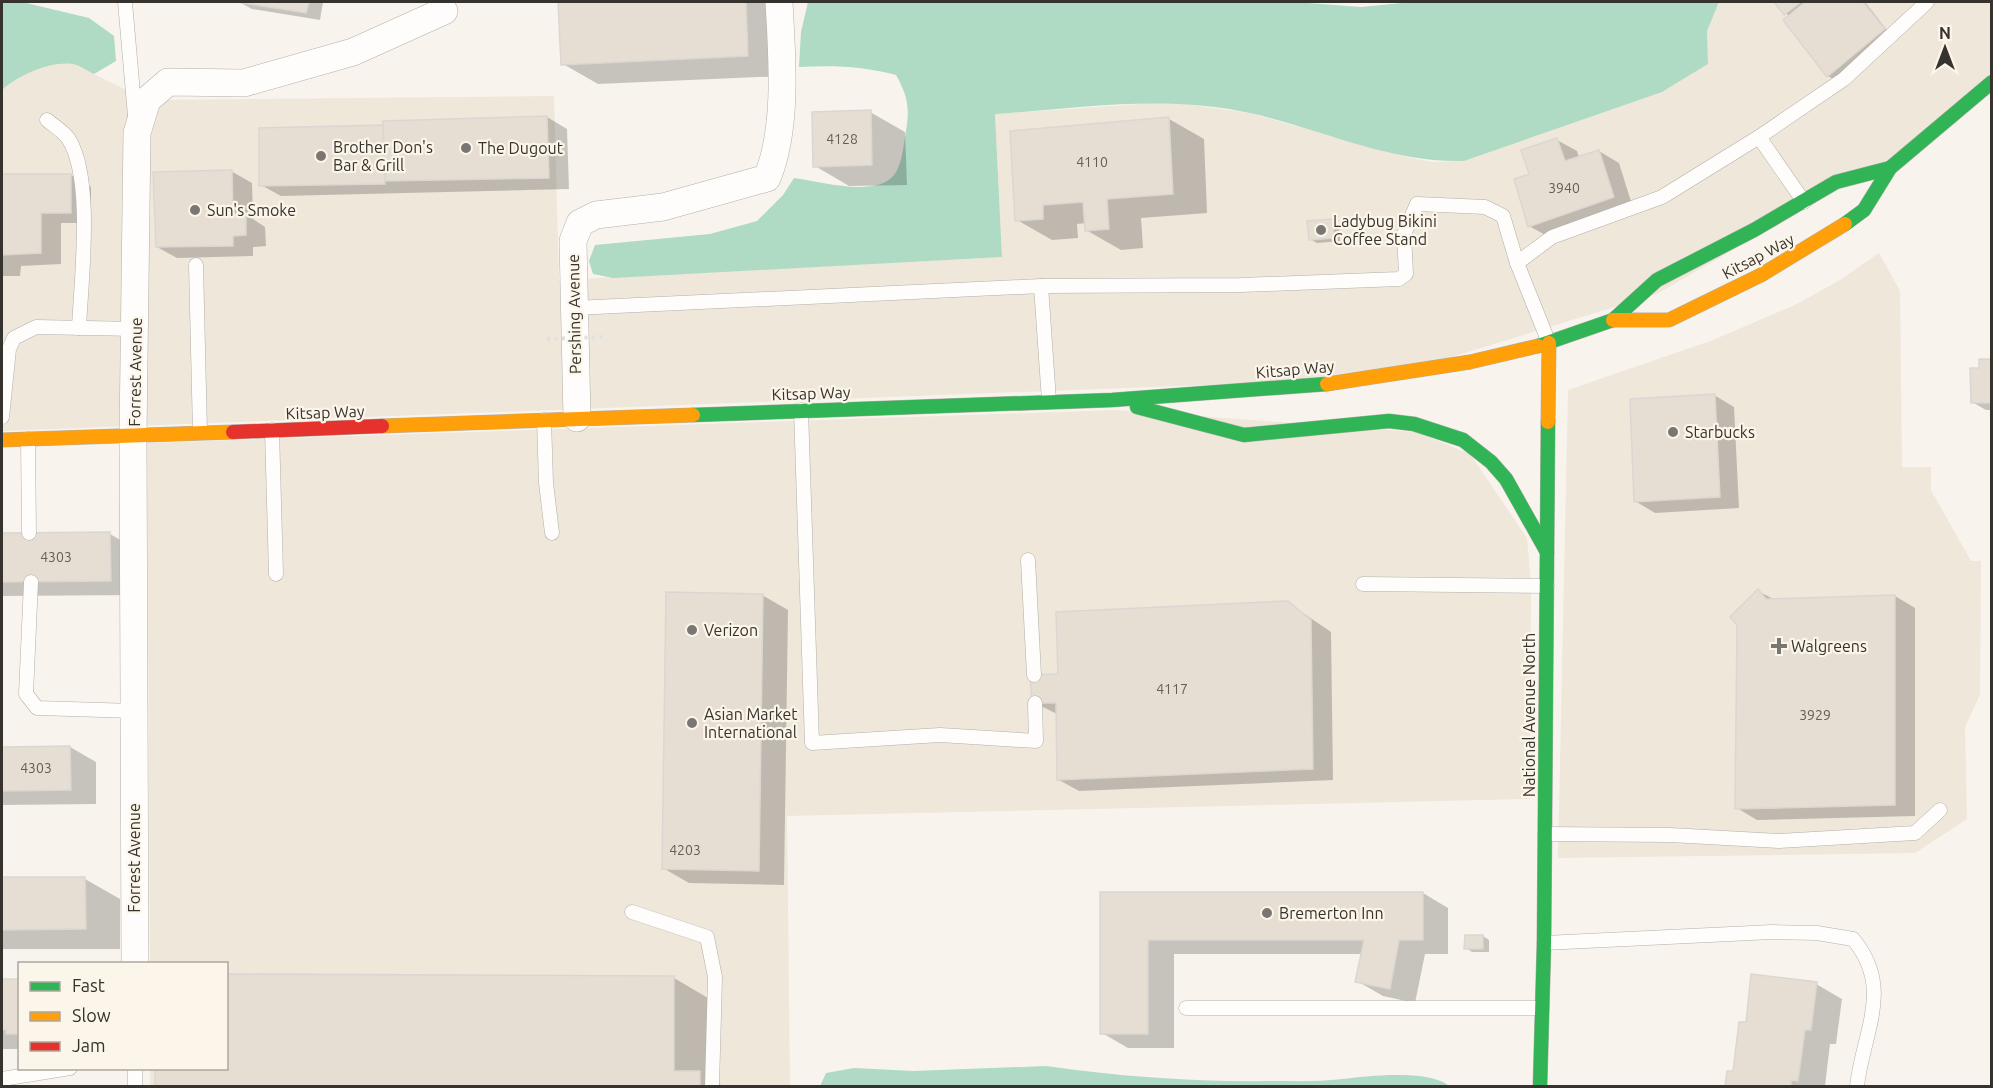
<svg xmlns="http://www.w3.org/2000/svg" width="1993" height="1088" font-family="Ubuntu,sans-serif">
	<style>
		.built { fill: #eee7da }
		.forest { fill: #afdac3 }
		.shadow { fill: #0003 }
		.building { fill: #e6ded2; stroke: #dad7d2; stroke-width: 1.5 }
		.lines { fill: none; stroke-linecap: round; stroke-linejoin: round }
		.lane-casing { stroke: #b2afaa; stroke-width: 15 }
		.street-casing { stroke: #b2afaa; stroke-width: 28 }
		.fast-casing { stroke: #b2afaa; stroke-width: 15 }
		.slow-casing { stroke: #b2afaa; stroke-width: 15 }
		.jam-casing { stroke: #b2afaa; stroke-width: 15 }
		.lane { stroke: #fefdfc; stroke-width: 14 }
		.street { stroke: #fefdfc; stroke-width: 27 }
		.fast { stroke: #30b455; stroke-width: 14 }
		.slow { stroke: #ff9f0a; stroke-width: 14 }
		.jam { stroke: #e5322d; stroke-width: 14 }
		.path-bridge { stroke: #e1e0de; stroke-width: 4; stroke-dasharray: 3 4.5; stroke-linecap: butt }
		.poi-dot { fill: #7a7772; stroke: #fcf5e9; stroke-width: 2 }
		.labels { text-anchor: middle; stroke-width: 4.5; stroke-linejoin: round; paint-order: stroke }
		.number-label { font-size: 14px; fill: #635f58 }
		.poi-label { font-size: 16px; fill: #36332f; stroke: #fcf5e9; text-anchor: start }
		.street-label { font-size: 16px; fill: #36332f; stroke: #fcf5e9 }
	</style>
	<rect width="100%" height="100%" fill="#f8f4ed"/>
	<g class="built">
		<polygon points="1719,2 1991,2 1992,72 1888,160 1657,294 1442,360 1282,382 2,431 2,29 147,100 554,96 559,280 1002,257 995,114 1170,102 1250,113 1406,157 1432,162 1464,161 1662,92 1708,64 1707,31"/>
		<polygon points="1879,253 1900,291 1902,467 1931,467 1931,490 1971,561 1981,561 1980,695 1965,727 1967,819 1915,853 1558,858 1568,390 1713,340 1799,303 1840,280"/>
		<polygon points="1115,410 1416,432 1470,454 1527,538 1531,585 1530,799 787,816 790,1086 150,1086 150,1069 226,1068 226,964 150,963 147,443"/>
	</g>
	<g class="forest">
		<path d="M2,2h20l67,16 25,18 2,25 -22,13c-7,-3 -15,-9 -22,-10 -22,-3 -55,12 -70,26z"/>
		<path d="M808,2h486l67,5 52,-5h306l-12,29 1,33 -46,28 -198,69c-74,2 -143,-32 -214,-48 -83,-19 -170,-5 -255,1l7,143 -389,21 -20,-4 -4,-13 6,-16 115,-11 47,-13 26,-26 11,-17c25,3 74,18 96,1 11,-8 13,-29 15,-42 5,-27 4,-39 -9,-62 -33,-9 -63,-10 -97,-8l2,-35z"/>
		<path d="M1046,1066c75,11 152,16 228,15 23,0 45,1 68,-2 26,-3 87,-10 107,7h-629l6,-13 28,-5 59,3z"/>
	</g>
	<g class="shadow">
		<polygon points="239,2 323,2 320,20 252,9"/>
		<polygon points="560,2 779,2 783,76 598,84 563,64"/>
		<polygon points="1776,2 1865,2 1890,34 1835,80 1828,76 1785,20 1789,16"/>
		<polygon points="870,112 905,132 907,185 849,186 815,166"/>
		<polygon points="547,117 567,129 569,189 281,196 261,185 260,129 385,127"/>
		<polygon points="1169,119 1204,139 1207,213 1141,218 1143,248 1121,250 1086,230 1086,223 1077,224 1078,238 1052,240 1017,220"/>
		<polygon points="1557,140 1577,151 1579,158 1599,151 1619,163 1633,208 1549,237 1529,226 1531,175"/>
		<polygon points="231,171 252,183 253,219 265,227 266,246 253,247 253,256 177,258 157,247"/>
		<polygon points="2,175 71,175 91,187 91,223 61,223 61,264 21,266 20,276 2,276"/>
		<polygon points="1333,221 1339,225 1340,241 1317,243 1310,239"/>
		<polygon points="1992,361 1992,410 1986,410 1972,402"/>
		<polygon points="1714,395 1734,407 1739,508 1655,513 1635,501"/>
		<polygon points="2,534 110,534 136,549 136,595 2,596"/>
		<polygon points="1758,591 1775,600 1895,596 1915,608 1915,816 1757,820 1737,808"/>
		<polygon points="762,595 788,610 784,885 689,883 663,868"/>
		<polygon points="1287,602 1331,632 1333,780 1079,791 1059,780 1057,714 1033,702 1059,675"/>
		<polygon points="70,747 96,762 96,804 2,805 2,748"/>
		<polygon points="2,879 85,879 120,899 120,949 2,949"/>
		<polygon points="1102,893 1423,893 1448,908 1448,954 1425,954 1415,1003 1383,996 1357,981 1363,954 1174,954 1174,1048 1128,1048 1102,1033"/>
		<polygon points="1483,936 1489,940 1489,952 1472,952 1466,948"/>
		<polygon points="674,978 708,998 708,1078 723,1086 157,1086 157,1068 226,1068"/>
		<rect x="2" y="981" width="18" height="68"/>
		<polygon points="1816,984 1842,999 1836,1044 1830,1044 1825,1086 1727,1086 1728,1073 1735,1073 1747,1024"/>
	</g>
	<g class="building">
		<polygon points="237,2 309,2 306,13"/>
		<polygon points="558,2 746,2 748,56 561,65"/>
		<polygon points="1774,2 1801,2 1784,15"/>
		<polygon points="1805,2 1863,2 1885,29 1827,77 1783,20"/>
		<polygon points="871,110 872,165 813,167 812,112"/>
		<polygon points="547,116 549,178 385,181 383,121"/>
		<polygon points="1169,117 1173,194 1107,199 1109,229 1085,231 1083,202 1043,205 1043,219 1015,221 1010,131"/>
		<polygon points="383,125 385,184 259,186 259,128"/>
		<polygon points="1557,138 1565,161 1599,150 1614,197 1528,227 1514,179 1529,174 1521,150"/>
		<polygon points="232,170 233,214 246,214 246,235 233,236 233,246 156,247 153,172"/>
		<polygon points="2,174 71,174 71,213 41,213 41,253 2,255"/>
		<polygon points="1333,219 1334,238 1309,240 1307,221"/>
		<polygon points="1979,359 1992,359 1992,403 1971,403 1970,368 1979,368"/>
		<polygon points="1715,394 1720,497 1634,502 1630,399"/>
		<polygon points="110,532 111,581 2,582 2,533"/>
		<polygon points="1758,589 1766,599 1895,595 1895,805 1735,809 1737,625 1730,617"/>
		<polygon points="666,592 763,594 759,871 662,869"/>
		<polygon points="1288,601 1311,620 1313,769 1057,780 1056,703 1032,703 1030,675 1058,674 1056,612"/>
		<polygon points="70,746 71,790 2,791 2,747"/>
		<polygon points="2,877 85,877 86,929 2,930"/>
		<polygon points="1100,892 1423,892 1423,940 1399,940 1390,989 1355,982 1364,940 1148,940 1148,1034 1100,1034"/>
		<polygon points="1465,935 1483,935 1483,949 1464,949"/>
		<polygon points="226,974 674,976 674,1071 700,1071 700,1086 155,1086 155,1068 226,1068"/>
		<polygon points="1751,974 1817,982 1811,1030 1805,1030 1798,1081 1791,1080 1791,1086 1725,1086 1727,1071 1733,1071 1739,1022 1746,1022"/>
		<polygon points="2,979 20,979 20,1034 6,1034 6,1030 2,1030"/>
	</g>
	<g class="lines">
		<defs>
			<g id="lane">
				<polyline points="125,2 135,116"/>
				<path d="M47,120c7,6 16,11 21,18 26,39 13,143 11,190"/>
				<polyline points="1759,137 1804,202"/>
				<polyline points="1517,263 1552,237 1662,197 1759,137 1844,79 1927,2"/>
				<polyline points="196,265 200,432"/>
				<polyline points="1041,286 1049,401"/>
				<polyline points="574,308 1041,286 1241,285 1399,279 1406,274 1404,234 1417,204 1485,207 1503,216 1517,263 1549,343"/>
				<polyline points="801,410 812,743 940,735 1036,741 1035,703"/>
				<polyline points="2,417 9,349 14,338 36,327 136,329"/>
				<polyline points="544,420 546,483 552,533"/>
				<polyline points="272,430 276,574"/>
				<polyline points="28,439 29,533"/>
				<polyline points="1028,560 1034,675"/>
				<polyline points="31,582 26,694 37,708 134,711"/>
				<polyline points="1363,584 1547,586"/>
				<polyline points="1545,834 1670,835 1779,841 1915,833 1940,810"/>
				<polyline points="632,912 707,937 715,977 712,1086"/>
				<path d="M1544,943l228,-11 45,1 36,6c41,49 10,93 4,147"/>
				<polyline points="1186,1008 1542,1008"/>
				<polyline points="135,1068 135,1086"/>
				<polyline points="2,1079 70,1068"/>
			</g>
			<g id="street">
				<path d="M577,418l-4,-177 7,-18 16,-8 67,-8 104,-29c21,-50 15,-122 12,-176"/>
				<polyline points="135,964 133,435 137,133 147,100 168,82 244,83 353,52 444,11"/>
			</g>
			<g id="fast">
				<polyline points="1845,224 1864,210 1890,168 1992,82"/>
				<polyline points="1538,346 1613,320 1657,280 1754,230 1836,182 1890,168"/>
				<polyline points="1137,407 1244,435 1389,421 1414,424 1463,440 1491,462 1506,479 1547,552"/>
				<polyline points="693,415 1112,400 1327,384"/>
				<polyline points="1540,1086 1544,943 1548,422"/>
			</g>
			<g id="slow">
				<polyline points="1613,320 1669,320 1761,275 1845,224"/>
				<polyline points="1327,384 1470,362 1538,346"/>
				<polyline points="1548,422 1549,343"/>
				<polyline points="382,426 693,415"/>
				<polyline points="2,440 233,432"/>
			</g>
			<polyline id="jam" points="233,432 382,426"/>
		</defs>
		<use href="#lane" class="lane-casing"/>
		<use href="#street" class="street-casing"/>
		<use href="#fast" class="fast-casing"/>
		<use href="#slow" class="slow-casing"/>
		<use href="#jam" class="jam-casing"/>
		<use href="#lane" class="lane"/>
		<use href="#street" class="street"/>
		<use href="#fast" class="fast"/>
		<use href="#slow" class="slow"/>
		<use href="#jam" class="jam"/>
		<polyline class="path-bridge" points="547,339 603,337"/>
	</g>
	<g class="poi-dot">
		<circle cx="466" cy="148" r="6"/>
		<circle cx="321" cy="156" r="6"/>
		<circle cx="195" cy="210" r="6"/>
		<circle cx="1321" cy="230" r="6"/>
		<circle cx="1673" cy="432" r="6"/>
		<circle cx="692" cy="630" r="6"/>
		<path d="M1776 637h6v6h6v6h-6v6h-6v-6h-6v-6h6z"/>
		<circle cx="692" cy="723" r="6"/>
		<circle cx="1267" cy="913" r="6"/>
	</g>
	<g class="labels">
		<g class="number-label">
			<text x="842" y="144">4128</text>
			<text x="1092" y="167">4110</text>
			<text x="1564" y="193">3940</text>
			<text x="56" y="562">4303</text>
			<text x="1172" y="694">4117</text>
			<text x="1815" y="720">3929</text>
			<text x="36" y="773">4303</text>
			<text x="685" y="855">4203</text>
		</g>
		<g class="poi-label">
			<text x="333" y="153">Brother Don's<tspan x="333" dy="18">Bar &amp; Grill</tspan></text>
			<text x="478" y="154">The Dugout</text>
			<text x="207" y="216">Sun's Smoke</text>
			<text x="1333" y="227">Ladybug Bikini<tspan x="1333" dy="18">Coffee Stand</tspan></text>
			<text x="1685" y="438">Starbucks</text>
			<text x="704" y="636">Verizon</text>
			<text x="1791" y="652">Walgreens</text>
			<text x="704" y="720">Asian Market<tspan x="704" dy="18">International</tspan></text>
			<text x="1279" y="919">Bremerton Inn</text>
		</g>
		<g class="street-label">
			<text transform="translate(1758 256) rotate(-28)" y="6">Kitsap Way</text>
			<text transform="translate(574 314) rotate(-91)" y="6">Pershing Avenue</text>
			<text transform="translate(1295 369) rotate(-5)" y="6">Kitsap Way</text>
			<text transform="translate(135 372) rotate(-89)" y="6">Forrest Avenue</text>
			<text transform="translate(811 393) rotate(-2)" y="6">Kitsap Way</text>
			<text transform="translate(325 412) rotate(-2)" y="6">Kitsap Way</text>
			<text transform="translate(1529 715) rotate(-90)" y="6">National Avenue North</text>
			<text transform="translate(134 858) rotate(-90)" y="6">Forrest Avenue</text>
		</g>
	</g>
	<rect width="1993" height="1088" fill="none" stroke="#36332f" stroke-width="6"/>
	<rect x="18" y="962" width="210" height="108" fill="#fcf5e9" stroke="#ada79f" stroke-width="1.5"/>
	<rect x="30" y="982" width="30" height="9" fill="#30b455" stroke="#ada79f" stroke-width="1.5"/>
	<text x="72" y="992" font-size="18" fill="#36332f">Fast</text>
	<rect x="30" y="1012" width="30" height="9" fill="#ff9f0a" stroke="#ada79f" stroke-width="1.5"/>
	<text x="72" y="1022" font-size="18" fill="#36332f">Slow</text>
	<rect x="30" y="1042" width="30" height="9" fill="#e5322d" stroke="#ada79f" stroke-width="1.5"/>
	<text x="72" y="1052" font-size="18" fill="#36332f">Jam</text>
	<g transform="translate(1945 48)" stroke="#fcf5e9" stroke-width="4.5" paint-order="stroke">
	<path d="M0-4.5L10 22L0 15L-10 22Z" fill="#36332f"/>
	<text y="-9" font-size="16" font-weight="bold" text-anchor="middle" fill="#36332f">N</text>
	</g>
</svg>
